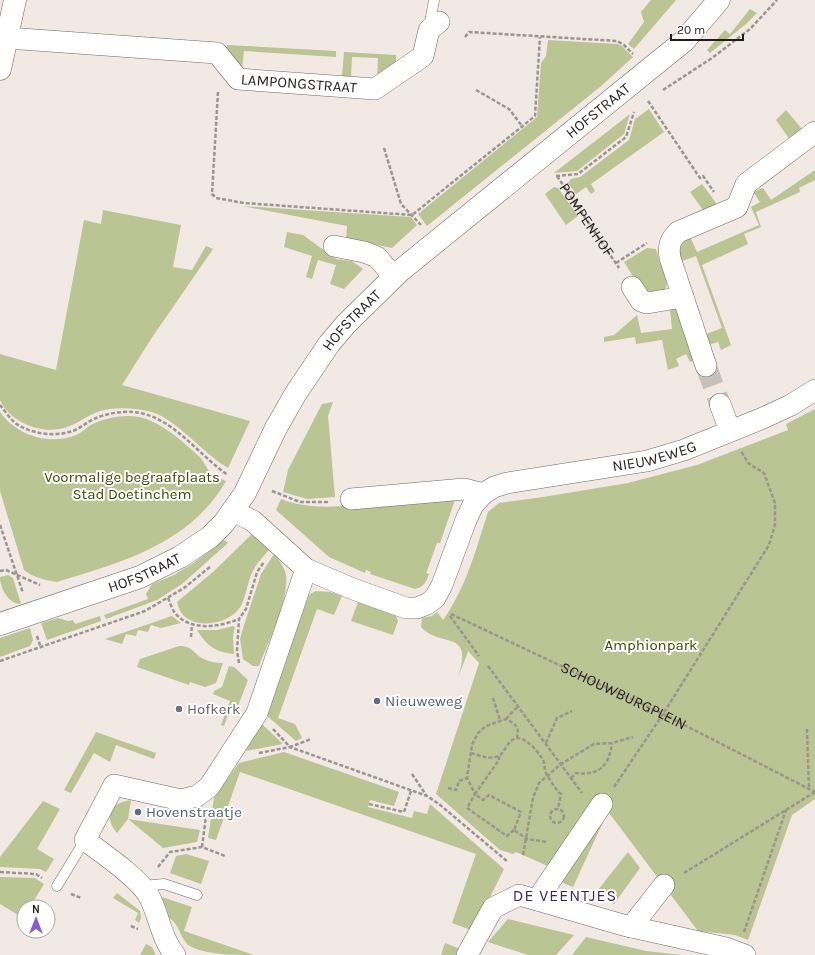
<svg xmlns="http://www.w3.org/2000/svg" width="815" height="955" font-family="Karla,sans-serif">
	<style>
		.green { fill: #bbc493 }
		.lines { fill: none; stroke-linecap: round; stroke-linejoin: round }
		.street-tunnel { stroke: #c8c0bd; stroke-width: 21; stroke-dasharray: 21 10; stroke-linecap: butt }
		.lane-casing { stroke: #6f6864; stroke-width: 11 }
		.street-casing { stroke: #6f6864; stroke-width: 22 }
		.secondary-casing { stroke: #6f6864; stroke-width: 23 }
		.path { stroke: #9b9491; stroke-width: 2.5; stroke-dasharray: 4 2; stroke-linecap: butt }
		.lane { stroke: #fff; stroke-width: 10 }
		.street { stroke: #fff; stroke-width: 21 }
		.secondary { stroke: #fff; stroke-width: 22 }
		.service-dot { fill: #5c6f8a; stroke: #fff; stroke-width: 1.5 }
		.worship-dot { fill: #6b7280; stroke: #fff; stroke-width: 1.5 }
		.labels { text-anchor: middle; stroke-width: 4; stroke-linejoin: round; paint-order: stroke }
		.street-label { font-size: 15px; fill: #201d1b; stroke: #fff }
		.park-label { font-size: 15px; fill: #3e4603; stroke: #fff }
		.service-label { font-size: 15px; fill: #4e5e75; stroke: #fff; text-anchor: start }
		.worship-label { font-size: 15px; fill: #5b616d; stroke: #fff; text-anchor: start }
		.neighbourhood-label { font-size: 16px; letter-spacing: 1px; fill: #39255f; stroke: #fff }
	</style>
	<rect width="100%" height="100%" fill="#f2e9e5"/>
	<g class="green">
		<polygon points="651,0 676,0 634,49 628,44 644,22 641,12"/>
		<polygon points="750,9 757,13 746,24 710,53 707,50 725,30 730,34"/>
		<polygon points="548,40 617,44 622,46 633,57 600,87 427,226 418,214 537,117 541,63 546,56"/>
		<polygon points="227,45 336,51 336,57 244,51 242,69 227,50"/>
		<polygon points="344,52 396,55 396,65 377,79 378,58 352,57 351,77 342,76"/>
		<polygon points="649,109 664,132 591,184 595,191 591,194 586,187 576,194 568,183 571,179 580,177 629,140 635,119"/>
		<polygon points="786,110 802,129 790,140 776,120"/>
		<polygon points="630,114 624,134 577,171 554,173"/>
		<path d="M815,170v10l-16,8 1,4 -44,20 5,15 -17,7 4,10 -46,21 29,80 -10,5 -3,-8 -10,3 -7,-9 21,-8 -26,-72 -16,6c-4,-13 0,-20 9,-28l8,18 62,-27 -8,-18 9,-5 -6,-9 1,-2 8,-3 8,12z"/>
		<polygon points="702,184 716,203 716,206 703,210 690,192"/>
		<polygon points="554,187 558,188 578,216 566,225 545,194"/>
		<polygon points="242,206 411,217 417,225 392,248 346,239 347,226"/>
		<path d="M103,210l78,15 -8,42 19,3 14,-24 7,3 -62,90 -29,46 128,36 -22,47c-23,-13 -52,-49 -76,-56 -17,-4 -40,-6 -57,1 -12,5 -22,14 -36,16 -21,4 -50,-8 -59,-29 0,-8 0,-36 0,-46l56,16 28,-150 17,4z"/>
		<polygon points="287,232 303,235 336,259 352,261 363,269 344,289 330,284 336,265 318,260 312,279 306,277 312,256 284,247"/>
		<path d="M647,248l9,1 11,34 -1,5c-20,16 -32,-11 -42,-26z"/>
		<polygon points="677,309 697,360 690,362 686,354 676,359 679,366 668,370 662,340 636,344 635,337 604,342 604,337 614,335 637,315 641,333 672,329 670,310"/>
		<polygon points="333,402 328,416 335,497 307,499 283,492 288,470 322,404"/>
		<path d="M815,409v390l-23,16 -44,125 -13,-5 -37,-4 -92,-122 -56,58 -34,-15 -3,2 -13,-4 -64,-56 43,-131 -14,-15 3,4 -10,25c16,-49 -17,-28 -37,-50l1,-9 10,-2 5,-4 6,8c23,-32 33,-71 45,-108l11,-9 44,-6 85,-14 69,-18 91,-35 -2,-6z"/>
		<path d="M0,412c16,23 49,34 76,23 5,-2 9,-6 13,-9 14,-8 35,-12 50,-9 23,5 44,25 61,40 4,4 6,11 10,15 4,4 11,7 16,9 -36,63 -104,81 -169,101 -12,-2 -23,-4 -33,-12l-24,-79z"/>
		<path d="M456,497l-16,46h-3l-10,28 -1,2 3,1c-3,8 -5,13 -14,15l-45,-15 1,-2 -5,-2 -1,3 -36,-16 -53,-47 5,-11c30,12 65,7 97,4 26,-2 52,-4 78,-6z"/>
		<path d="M252,534l17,16c-7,8 -14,15 -18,25 -8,22 -5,37 -30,46 -7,2 -15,3 -22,2 -13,-3 -19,-8 -22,-21l36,-30z"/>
		<polygon points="224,540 228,543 182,584 157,600 106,619 104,615 148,599 146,594 152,584 174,575 192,564"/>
		<path d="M274,554c6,7 10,13 12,21 3,27 -18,67 -27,91h-6l-10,-7 -3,-20 4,-14 17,-51z"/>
		<path d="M8,575l5,3 8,26c-13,0 -21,-16 -21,-27z"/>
		<polygon points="316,591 330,592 342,596 334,615 317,609 278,718 295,724 302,738 296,741 266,715 307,600 310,594"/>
		<polygon points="358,602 396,616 398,621 393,635 351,621"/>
		<polygon points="100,616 101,621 47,640 41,623 58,618 68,621 73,620 75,624"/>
		<polygon points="172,616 181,623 161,628 151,625 148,632 138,630 136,636 126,634 122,644 105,639"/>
		<path d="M233,626l2,1 -2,9 1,18c-19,-2 -27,-8 -37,-24h20z"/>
		<polygon points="30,628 33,640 30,646 0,657 0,638"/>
		<path d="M179,646c15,0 14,8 25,13 6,3 12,4 19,4l-7,20 -11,4 -15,-5 -1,3 -52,-18 3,-8z"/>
		<polygon points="229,666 234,667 248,680 237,709 230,709 224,726 221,725 230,701 213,694 214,691 222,687"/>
		<polygon points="262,724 283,744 246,751"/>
		<polygon points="96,732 156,753 154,759 116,745 110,762 94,753 71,793 64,790"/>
		<polygon points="284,752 399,792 394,806 370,800 368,807 412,818 414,811 427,814 430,804 504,869 473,931 452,923 476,854 240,772 216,840 208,838 214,798 239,763"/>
		<path d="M131,800l-3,19 72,11 -3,12 -34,6 -35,-29 -11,14c-14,-17 -7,-30 14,-33z"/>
		<polygon points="43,801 60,809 37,849 54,859 46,872 40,869 0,867 0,857"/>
		<polygon points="602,820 603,822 573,887 561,882"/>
		<polygon points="628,852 640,868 614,904 594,895"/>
		<polygon points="186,854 209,861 201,884 170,873 176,856"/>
		<polygon points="0,877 35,878 44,884 30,907 24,907 23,918 0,904"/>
		<polygon points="117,893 140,911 141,918 139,923 135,920 138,913 113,898"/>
		<path d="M162,897l30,10 -8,24 70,24c-20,0 -50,0 -66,-10 -10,-11 -8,-23 -23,-29z"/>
		<polygon points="508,919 574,935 556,955 528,955 488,942"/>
		<polygon points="586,937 646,951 683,955 572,955"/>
		<polygon points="445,943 463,950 460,955 441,955"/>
		<polygon points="146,944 152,947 156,955 140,955"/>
	</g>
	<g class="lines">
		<polyline class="street-tunnel" points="706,366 720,404"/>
		<defs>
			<g id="lane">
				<polyline points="429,28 434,0"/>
				<polyline points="57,886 85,840"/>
				<polyline points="143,886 164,884 197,895"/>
			</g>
			<g id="street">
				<path id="s3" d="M7,38l210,15 21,26 137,10 48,-33 6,-26 10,-8"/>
				<polyline points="334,246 364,252 377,257 394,277"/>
				<polyline points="632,287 641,301 647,303 683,297"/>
				<path d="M706,366l-36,-108c-2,-12 0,-18 8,-26l59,-25 9,-23 69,-52"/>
				<polyline points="720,404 730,431"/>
				<polyline points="351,499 464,489 483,494"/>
				<path id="s4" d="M233,511l20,10 53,48 47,20 53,19h11l10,-4 8,-6 7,-13 24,-65 7,-15 10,-11 11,-7 13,-4 140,-22 37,-11 79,-32 28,-13 24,-15"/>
				<polyline points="537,900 623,925 726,948 745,955"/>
				<polyline points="631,927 664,885"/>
				<path d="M175,955c-14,-17 -16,-40 -26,-59 -11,-19 -46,-42 -64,-56l29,-55 67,15 16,-4 12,-9 48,-74 49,-144"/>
				<polyline points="467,955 493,908 519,895 537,900 602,804"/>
			</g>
			<g id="secondary">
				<polyline points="0,69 15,0"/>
				<path id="s5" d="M0,624l140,-47 40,-20 30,-20 14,-14 21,-30 31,-65 20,-35 33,-49 17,-20 54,-53 284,-230 35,-41"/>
			</g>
		</defs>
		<use href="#lane" class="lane-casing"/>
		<use href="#street" class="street-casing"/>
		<use href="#secondary" class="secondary-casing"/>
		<g class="path">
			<polyline points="465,37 469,32 617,41 624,45 633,54"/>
			<polyline points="476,90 509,109 522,126"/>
			<polyline points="663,90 712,58 750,29 777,0"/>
			<polyline points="218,92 212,194 216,198 244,203 412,215 535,116 540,37"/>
			<polyline points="648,101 700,178 703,176 714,192"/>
			<polyline points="384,148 401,204 421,225"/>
			<polyline points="556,176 578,174 626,137 634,112"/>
			<path id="s1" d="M557,176l62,92"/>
			<polyline points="616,263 647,243"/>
			<path d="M0,405c4,5 9,12 14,17 15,12 43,16 61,8 7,-3 12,-8 19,-11 10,-5 27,-8 39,-7 39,3 65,43 95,63"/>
			<polyline points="272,491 300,502 329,502"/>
			<polyline points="0,525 23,593"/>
			<polyline points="0,571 6,570 40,585"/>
			<path d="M168,598c2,5 4,11 7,15 16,19 44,14 64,6"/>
			<path id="s2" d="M451,614l212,100 152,78"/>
			<polyline points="450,616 479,656"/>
			<polyline points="37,636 41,648"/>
			<polyline points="191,637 192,624"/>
			<polyline points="0,661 145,611 184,588 210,567"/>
			<polyline points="239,663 237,651 239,619 246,609 257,572 264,562"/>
			<polyline points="488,666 582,793"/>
			<polyline points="493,698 500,720"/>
			<polyline points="506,719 518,706"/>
			<polyline points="273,729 290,747 311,739"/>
			<polyline points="807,729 809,788"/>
			<polyline points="546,743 557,718 572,711"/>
			<polyline points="259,753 290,747 427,796 439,804 508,862"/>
			<path d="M471,753c10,3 25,9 32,-1 3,-4 5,-9 9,-12 10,-8 26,11 31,20 2,4 1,10 4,15 4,6 8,14 14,19l-3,15"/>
			<polyline points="499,756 499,760 475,794 483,800 489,795 521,812 514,830 527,839 548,842"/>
			<polyline points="412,774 426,795"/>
			<path d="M571,778l5,-5c23,3 33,-7 36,-30"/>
			<polyline points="614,787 663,714 769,545 775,525 775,503 764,473 748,463 741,451"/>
			<polyline points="448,788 456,790 459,781 467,778"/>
			<polyline points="369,804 404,812 411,791"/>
			<circle cx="557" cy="816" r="7"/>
			<path d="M514,830l-7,6 -40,-28 8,-14 -8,-16 5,-33 6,-12 8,-7 20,-7c9,5 14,8 11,18"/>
			<polyline points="202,847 206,816"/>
			<polyline points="523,855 533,798 539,783 561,764 594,744 612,743 633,737"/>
			<polyline points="158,867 170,852 202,847 225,856"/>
			<polyline points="0,872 36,874 42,878"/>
			<polyline points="684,873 815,792"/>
			<polyline points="71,894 81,898"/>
			<polyline points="131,926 138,929"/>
			<polyline points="744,932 786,810"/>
		</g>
		<use href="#lane" class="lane"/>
		<use href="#street" class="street"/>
		<use href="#secondary" class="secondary"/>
	</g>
	<g class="service-dot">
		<circle cx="377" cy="701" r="4"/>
		<circle cx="138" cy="812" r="4"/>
	</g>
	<circle class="worship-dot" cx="179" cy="709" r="4"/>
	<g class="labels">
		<g class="street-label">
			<text dy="5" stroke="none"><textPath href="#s3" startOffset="305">LAMPONGSTRAAT</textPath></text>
			<text dy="5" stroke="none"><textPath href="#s5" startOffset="813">HOFSTRAAT</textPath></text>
			<text dy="5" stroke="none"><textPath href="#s1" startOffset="53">POMPENHOF</textPath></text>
			<text dy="5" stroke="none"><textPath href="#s5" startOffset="489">HOFSTRAAT</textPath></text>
			<text dy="5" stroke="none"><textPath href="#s4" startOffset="525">NIEUWEWEG</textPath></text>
			<text dy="5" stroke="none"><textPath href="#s5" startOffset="153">HOFSTRAAT</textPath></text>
			<text dy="5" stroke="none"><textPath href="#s2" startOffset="191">SCHOUWBURGPLEIN</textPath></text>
		</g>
		<g class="park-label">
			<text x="132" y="482">Voormalige begraafplaats<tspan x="132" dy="17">Stad Doetinchem</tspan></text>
			<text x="651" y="650">Amphionpark</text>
		</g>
		<g class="service-label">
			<text x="385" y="706">Nieuweweg</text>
			<text x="146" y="817">Hovenstraatje</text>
		</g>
		<g class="worship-label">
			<text x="187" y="714">Hofkerk</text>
		</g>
		<g class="neighbourhood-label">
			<text x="565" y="901">DE VEENTJES</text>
		</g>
	</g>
	<g transform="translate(36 919)"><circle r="19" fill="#ffffff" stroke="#a6a5a4"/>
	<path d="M0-3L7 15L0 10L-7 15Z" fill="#865bd4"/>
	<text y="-6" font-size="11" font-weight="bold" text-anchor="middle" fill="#201d1b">N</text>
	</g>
	<path d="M671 34v6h72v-6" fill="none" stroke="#201d1b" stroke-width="2"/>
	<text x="677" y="34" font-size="12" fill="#201d1b" stroke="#ffffff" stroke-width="3" paint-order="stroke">20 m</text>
</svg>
